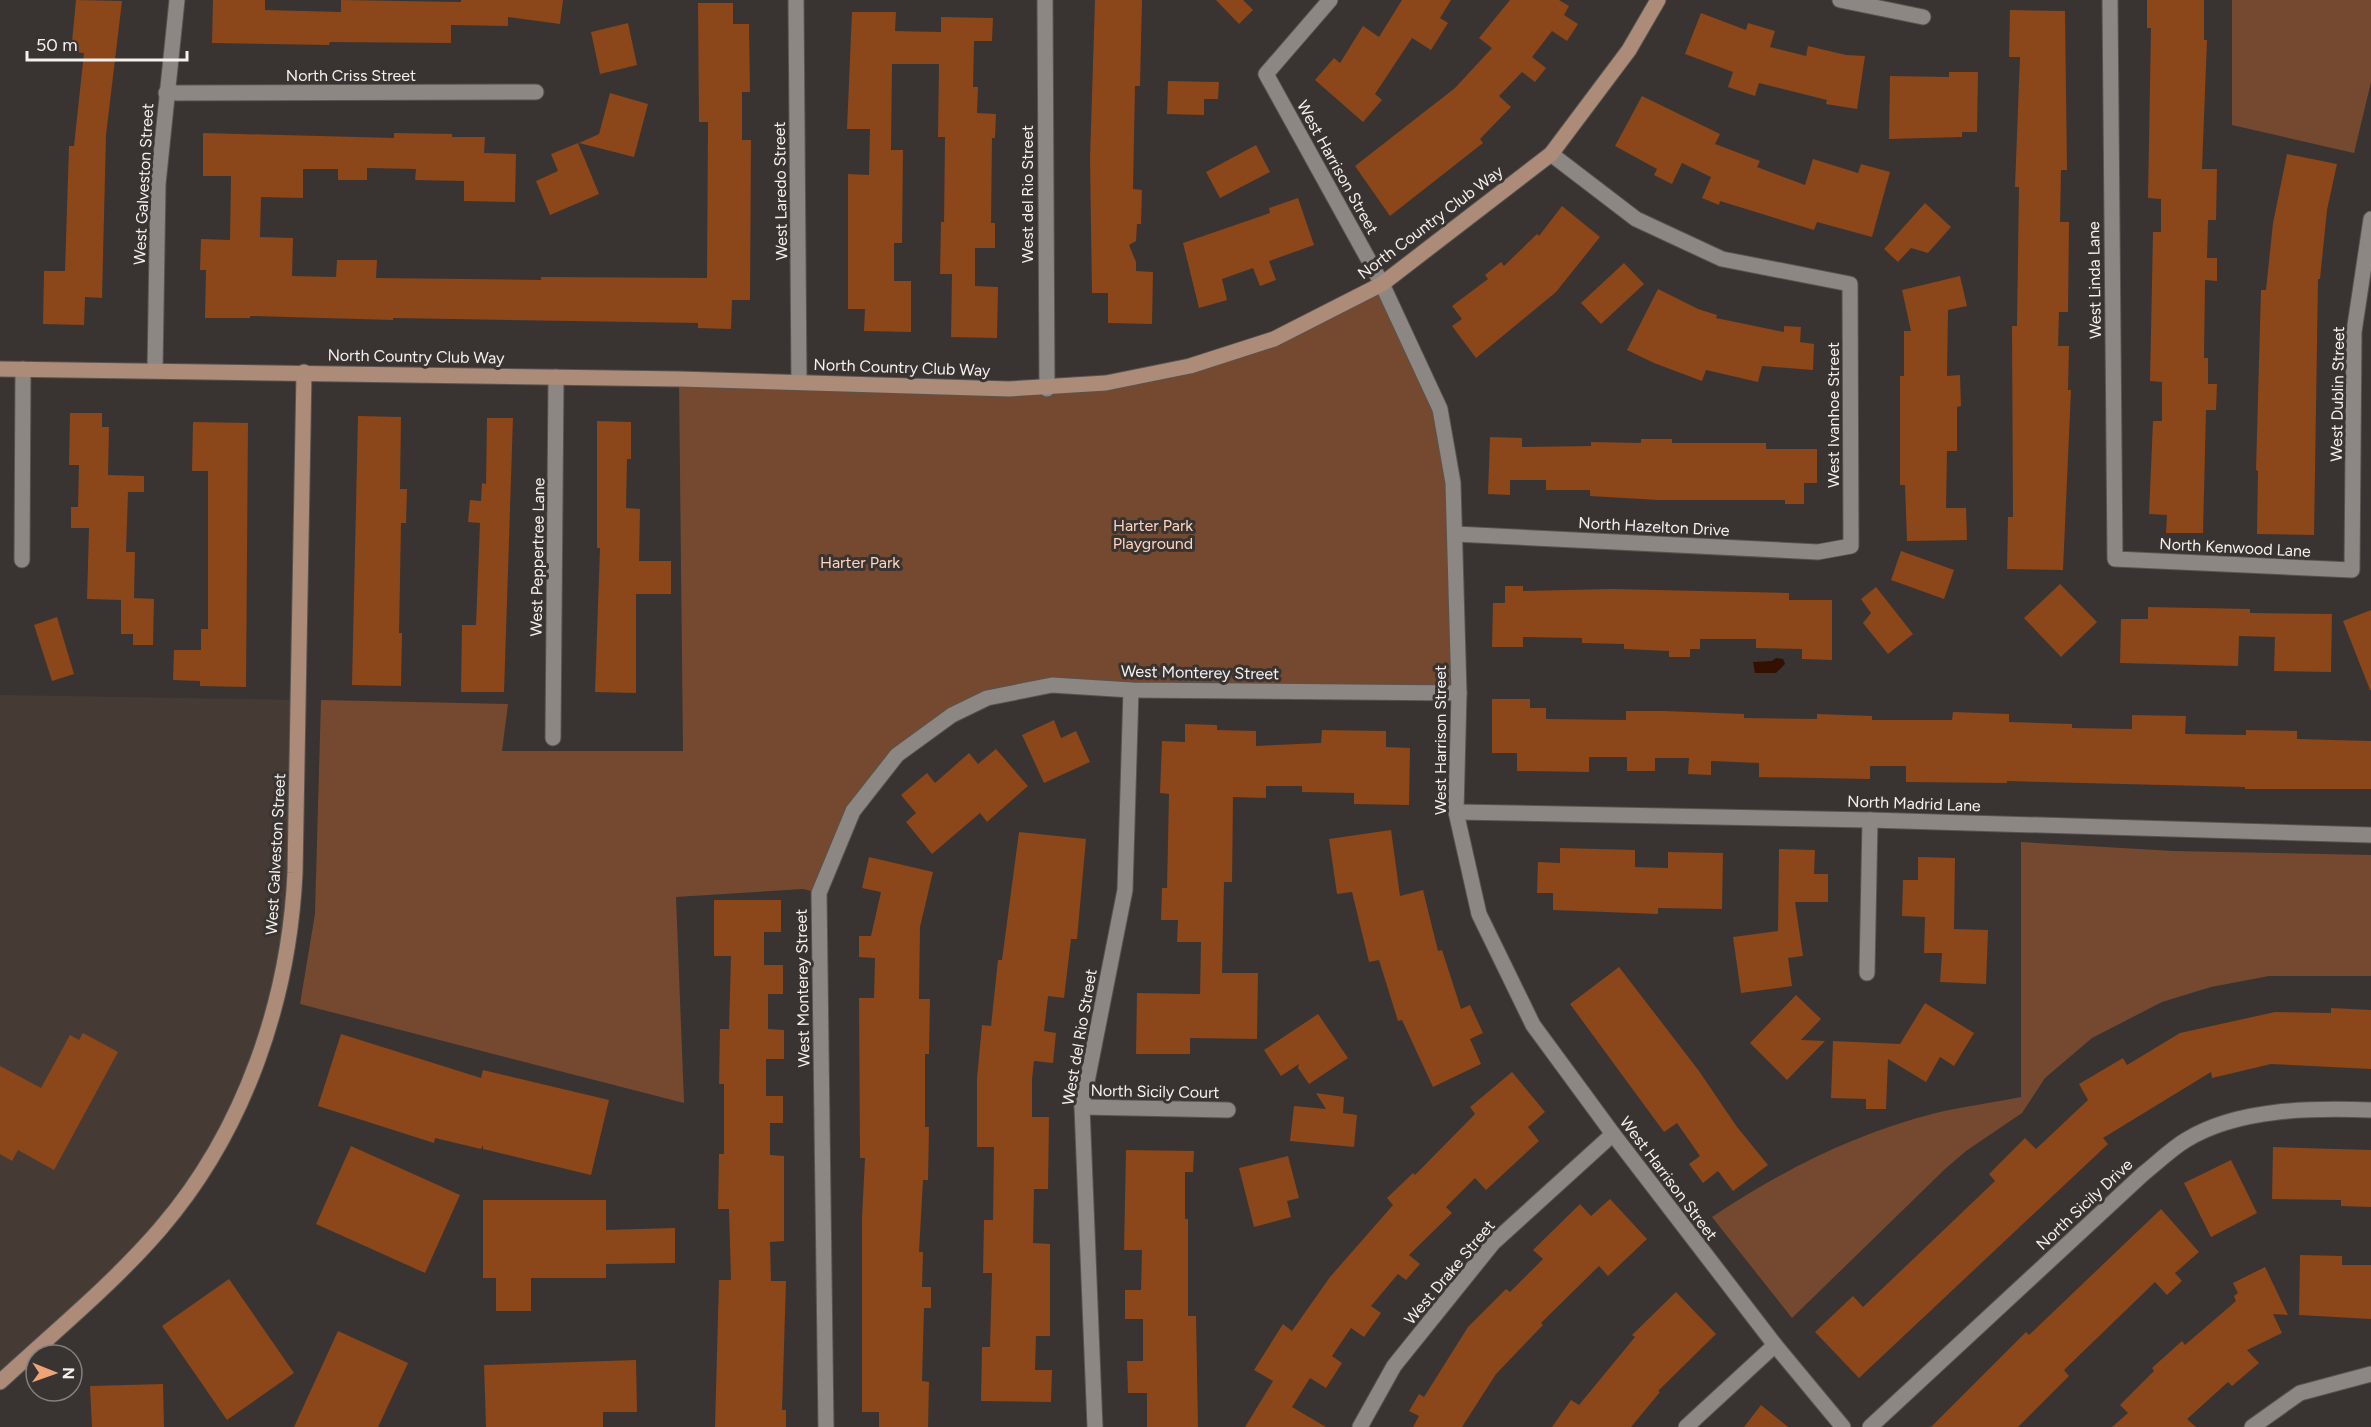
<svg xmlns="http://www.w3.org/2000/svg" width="2371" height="1427" font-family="Figtree,sans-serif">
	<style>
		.built { fill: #463b34 }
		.green { fill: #754930 }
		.water { fill: #331000 }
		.building { fill: #8b461a }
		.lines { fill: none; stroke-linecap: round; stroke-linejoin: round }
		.street-casing { stroke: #585350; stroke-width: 17 }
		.secondary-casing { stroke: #585350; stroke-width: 17 }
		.street { stroke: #8d8783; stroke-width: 15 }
		.secondary { stroke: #ac8b78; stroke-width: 15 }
		.labels { text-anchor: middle; stroke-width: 6; stroke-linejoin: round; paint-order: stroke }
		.street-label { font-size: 16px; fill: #f4f0ee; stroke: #393431 }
		.park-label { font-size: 16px; fill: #ffd5bf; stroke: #393431 }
	</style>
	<rect width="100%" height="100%" fill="#393431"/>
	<polygon class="built" points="0,695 299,700 293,907 249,1082 162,1227 0,1381"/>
	<g class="green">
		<polygon points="2232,0 2371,0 2371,82 2354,153 2232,125"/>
		<polygon points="1382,284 1440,409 1453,483 1459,693 1052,685 987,698 897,755 853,811 819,893 803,889 676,897 684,1103 300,1004 315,914 321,700 508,704 502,751 683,751 679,379 1077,386 1274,339"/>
		<path d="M2021,842l152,9 198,4v121h-102l-58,11 -49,15 -70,36 -47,40 -23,35 -56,38 -21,18 -153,149 -80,-101c69,-46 143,-84 224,-104 28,-7 57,-10 85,-16z"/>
	</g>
	<polygon class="water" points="1776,658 1783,659 1785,664 1776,673 1755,673 1753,662 1772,661"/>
	<g class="building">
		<polygon points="76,0 122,1 106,135 102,298 85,297 84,325 43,324 44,271 65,271 69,146 74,146 84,53 71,52"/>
		<polygon points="213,0 265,0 265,10 341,12 341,0 461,2 461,0 563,0 560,24 508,17 508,26 451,25 451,43 330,42 329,45 212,43"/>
		<polygon points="1095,0 1142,0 1140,86 1135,86 1133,189 1142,190 1141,224 1137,224 1136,241 1129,245 1136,262 1136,271 1153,272 1152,324 1108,323 1108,293 1092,293 1090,159"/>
		<polygon points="1216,0 1243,0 1253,10 1239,24"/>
		<polygon points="1402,0 1451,0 1440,18 1448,23 1431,50 1412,38 1375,94 1382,100 1363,122 1315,80 1334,58 1340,63 1363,26 1379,37"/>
		<polygon points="1510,0 1559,0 1569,6 1564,15 1578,24 1567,41 1552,31 1532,57 1546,68 1535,82 1522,72 1499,96 1511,107 1480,139 1483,143 1390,216 1355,166 1455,88 1492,48 1479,38"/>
		<polygon points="2147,0 2204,0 2204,40 2207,40 2202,169 2217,169 2216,220 2208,220 2207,258 2217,258 2217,281 2205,280 2204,358 2208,358 2208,384 2217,384 2216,410 2206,410 2203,533 2166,533 2167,515 2149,514 2153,421 2162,421 2162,382 2150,381 2153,232 2161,232 2161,199 2148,198 2151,28 2147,28"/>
		<polygon points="698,3 733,3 733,24 749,24 750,92 742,92 742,140 751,140 750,300 732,300 731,329 698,328 698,323 393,318 393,320 250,316 250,318 205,318 206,270 200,270 201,239 230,240 231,176 203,176 203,133 394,138 394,133 452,134 452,137 485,137 484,153 516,154 515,202 464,201 464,181 415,180 416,169 367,168 367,180 338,180 338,169 303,169 303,198 261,197 260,237 293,238 292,276 336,277 337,260 377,260 376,278 541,280 541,277 707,278 708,122 699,122"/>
		<polygon points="2010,10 2065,11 2067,170 2061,170 2060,222 2069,222 2068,312 2059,312 2058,346 2069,346 2068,390 2071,390 2063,570 2007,569 2008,517 2013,517 2012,326 2017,326 2019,187 2015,187 2020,57 2009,57"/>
		<polygon points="852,12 896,12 895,31 941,32 941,17 993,18 992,41 974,41 973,87 978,87 977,113 996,114 995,138 992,138 991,223 995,223 995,248 975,248 975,286 998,287 997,338 951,337 952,274 940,274 941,222 944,222 945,137 938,137 939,64 892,64 891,150 903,150 902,243 894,243 894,281 911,281 911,332 864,331 865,309 848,309 848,174 869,175 870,129 847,129"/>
		<polygon points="1701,13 1746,30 1748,23 1775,31 1770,47 1806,56 1808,46 1846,55 1865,56 1857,109 1826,104 1827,100 1759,83 1755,96 1728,87 1733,72 1685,54"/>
		<polygon points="628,23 637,65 600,74 591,32"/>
		<polygon points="1949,72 1978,72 1977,132 1962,132 1962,137 1889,139 1890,76 1949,77"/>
		<polygon points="1168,81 1219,82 1218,99 1204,99 1204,115 1167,114"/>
		<polygon points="610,93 648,104 634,157 579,143 599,134"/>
		<polygon points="1642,96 1720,134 1715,144 1760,161 1757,167 1805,185 1813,159 1858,173 1861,164 1890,172 1872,237 1817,222 1814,230 1720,201 1719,205 1702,198 1711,177 1682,163 1672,184 1654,175 1657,169 1615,146"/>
		<polygon points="578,143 599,194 550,215 536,181 558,171 551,154"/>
		<polygon points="1256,145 1270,172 1220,198 1206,172"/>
		<polygon points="2287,154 2337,164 2327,210 2320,279 2318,279 2314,535 2257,534 2258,471 2256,470 2261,290 2266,290 2273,223"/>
		<polygon points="1298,198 1314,245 1269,261 1276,280 1260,286 1253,268 1222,279 1227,300 1199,308 1183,243 1270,213 1269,208"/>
		<polygon points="1925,203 1951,227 1928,253 1911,248 1898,262 1884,249"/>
		<polygon points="1562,206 1600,237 1556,292 1476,358 1452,326 1462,319 1452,306 1488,279 1485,275 1501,262 1504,266 1537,234 1539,236"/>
		<polygon points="1624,263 1644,284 1601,324 1581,303"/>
		<polygon points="1960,276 1967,306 1948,310 1947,376 1960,375 1961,406 1957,407 1957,451 1947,451 1946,508 1966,508 1967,540 1907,541 1905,485 1900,485 1900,376 1904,376 1904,331 1911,331 1902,290"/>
		<polygon points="1658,289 1698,309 1717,315 1716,318 1784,332 1784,326 1801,327 1800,342 1814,344 1813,370 1762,366 1758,382 1706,370 1702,381 1654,363 1627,350"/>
		<polygon points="70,413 102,413 102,427 109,427 108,475 144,476 144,492 128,492 126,552 135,552 134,598 154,599 153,645 133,645 133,634 121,634 121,600 87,599 89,528 71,528 71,507 78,507 79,465 69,465"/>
		<polygon points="358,416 401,417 400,489 407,489 406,523 401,523 399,633 402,633 401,686 352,685"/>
		<polygon points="487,418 513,418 504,692 461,692 462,625 476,625 480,523 468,522 470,500 481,501 482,483 486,484"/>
		<polygon points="597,421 631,422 631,459 627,459 626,508 640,509 639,561 671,561 671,594 636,594 636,693 595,692 600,548 597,548"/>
		<polygon points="193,422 248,423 246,687 200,686 200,681 173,680 174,650 201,650 201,629 208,629 208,471 192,471"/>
		<polygon points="1490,437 1522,438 1522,447 1591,446 1591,442 1641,443 1641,439 1672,439 1672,443 1766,443 1766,449 1817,449 1817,483 1804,483 1804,504 1785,504 1785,500 1658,500 1590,496 1590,490 1546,490 1546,480 1510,480 1510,495 1488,494"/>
		<polygon points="1901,551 1954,570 1944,599 1891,580"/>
		<polygon points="2060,584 2097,622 2061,657 2024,618"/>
		<polygon points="1505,586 1523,586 1523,591 1612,589 1789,593 1789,600 1832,600 1832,660 1802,659 1802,649 1756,648 1756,639 1700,639 1700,649 1690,649 1690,657 1669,657 1669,651 1624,649 1624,644 1582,643 1582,638 1523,637 1523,647 1492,647 1493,603 1505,603"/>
		<polygon points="1876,587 1913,634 1888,654 1863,623 1871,613 1861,599"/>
		<polygon points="2148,607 2250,609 2250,613 2332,614 2331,672 2274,671 2275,637 2239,636 2238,666 2120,663 2121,619 2148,619"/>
		<polygon points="2371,610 2371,690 2370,690 2343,621"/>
		<polygon points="57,617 74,674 52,681 34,625"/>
		<polygon points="1492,699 1530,699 1530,708 1546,708 1546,719 1626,720 1626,711 1664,711 1744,714 1744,718 1817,719 1817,714 1872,716 1872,720 1952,720 1953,712 2009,714 2009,722 2072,724 2072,728 2132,729 2132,715 2186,716 2185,734 2246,735 2246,730 2297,731 2297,739 2371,741 2371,789 2245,789 2245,787 2007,781 2007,783 1906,782 1906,766 1870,766 1870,779 1759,777 1759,763 1711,761 1711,775 1688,774 1689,758 1655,758 1655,771 1627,771 1627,757 1589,757 1589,772 1517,771 1517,753 1492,753"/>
		<polygon points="1054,720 1061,738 1076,731 1090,762 1044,783 1022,735"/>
		<polygon points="1185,724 1217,725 1217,730 1256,731 1256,746 1321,743 1322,730 1386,731 1386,747 1410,748 1409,805 1354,804 1354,793 1302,792 1302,786 1266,786 1266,798 1233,797 1232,882 1224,882 1222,973 1258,973 1257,1039 1190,1038 1190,1054 1136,1054 1137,993 1200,994 1201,942 1177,942 1178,920 1161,920 1162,888 1167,888 1169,794 1160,793 1162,741 1185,742"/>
		<polygon points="996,749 1028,786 987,822 980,813 932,854 906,822 916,813 901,795 927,773 935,783 969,753 978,764"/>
		<polygon points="1391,830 1400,896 1423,890 1438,951 1442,950 1461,1009 1470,1005 1483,1033 1470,1039 1481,1064 1433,1087 1402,1020 1398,1021 1379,960 1369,962 1352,892 1337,894 1329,839"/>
		<polygon points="1019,832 1086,839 1077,939 1071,939 1064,998 1048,996 1044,1031 1056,1033 1053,1063 1034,1061 1032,1079 1032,1117 1049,1117 1048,1189 1034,1189 1033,1243 1050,1244 1050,1336 1036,1336 1035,1370 1052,1370 1051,1402 981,1401 982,1347 990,1347 992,1273 983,1273 984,1220 993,1220 994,1147 977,1147 977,1078 982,1025 991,1026 998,960 1002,960"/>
		<polygon points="1560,848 1635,850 1635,867 1668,868 1668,852 1723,853 1722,909 1658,908 1658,914 1553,910 1553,893 1537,893 1538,862 1560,863"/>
		<polygon points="1779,849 1815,850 1814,874 1828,874 1828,902 1795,902 1803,956 1788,958 1792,986 1741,993 1733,937 1778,931"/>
		<polygon points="869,857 933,872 920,927 919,999 930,999 929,1054 925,1054 925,1127 929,1127 928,1180 923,1180 919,1252 923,1252 922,1287 931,1287 931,1308 924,1308 922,1381 929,1382 928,1427 879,1427 879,1412 862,1412 862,1218 865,1158 860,1158 859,998 874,998 875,958 859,957 859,936 871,936 881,892 862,888"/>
		<polygon points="1918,857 1955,858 1954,929 1988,930 1986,984 1940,982 1942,953 1924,953 1925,917 1902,916 1903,880 1918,880"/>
		<polygon points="714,900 781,900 781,932 764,932 764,965 783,965 783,994 768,994 768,1029 784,1030 784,1059 766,1059 766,1096 783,1096 783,1123 770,1123 770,1155 784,1156 784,1241 770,1242 771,1281 786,1281 782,1410 786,1410 786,1427 715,1427 719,1280 731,1280 729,1209 718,1209 719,1154 724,1154 724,1084 719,1084 720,1029 729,1029 731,956 714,956"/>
		<polygon points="1619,967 1699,1071 1737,1127 1768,1165 1733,1191 1718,1171 1703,1183 1689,1164 1700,1156 1677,1123 1664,1132 1570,1004"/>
		<polygon points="1796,995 1821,1019 1801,1040 1825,1041 1787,1080 1750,1043"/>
		<polygon points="1925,1003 1974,1033 1954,1066 1940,1057 1926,1082 1888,1059 1886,1109 1866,1109 1866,1099 1831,1098 1833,1041 1900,1044"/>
		<polygon points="2331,1008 2371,1010 2371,1069 2271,1064 2212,1078 2211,1072 2103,1138 2108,1144 1859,1378 1815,1332 1853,1296 1863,1307 1995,1181 1989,1174 2025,1138 2036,1149 2088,1100 2079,1084 2123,1058 2127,1065 2180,1033 2275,1012 2331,1013"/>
		<polygon points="1318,1014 1348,1058 1309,1084 1298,1068 1299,1064 1281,1076 1264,1050"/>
		<polygon points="83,1033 118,1052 54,1170 18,1150 12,1161 0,1154 0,1066 41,1088 70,1035 79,1040"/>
		<polygon points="341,1034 481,1078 483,1070 609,1100 591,1175 483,1149 483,1145 481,1149 435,1138 434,1143 318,1106"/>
		<polygon points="1512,1072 1545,1112 1528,1127 1539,1141 1486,1190 1475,1178 1446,1207 1452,1213 1409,1255 1420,1264 1406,1280 1398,1274 1371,1306 1381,1313 1364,1337 1351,1328 1332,1356 1342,1363 1326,1388 1310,1378 1292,1407 1326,1427 1245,1427 1273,1381 1254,1370 1283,1324 1292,1331 1330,1277 1393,1205 1387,1198 1413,1173 1415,1175 1475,1114 1470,1107"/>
		<polygon points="1316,1093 1344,1097 1343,1113 1357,1115 1354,1147 1290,1141 1294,1106 1326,1109"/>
		<polygon points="351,1146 460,1195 425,1273 316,1224"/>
		<polygon points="2273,1147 2371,1150 2371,1207 2341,1206 2341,1200 2272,1199"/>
		<polygon points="1126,1150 1194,1151 1193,1172 1185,1172 1185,1219 1188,1219 1188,1316 1196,1316 1198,1427 1147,1427 1147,1393 1128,1393 1127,1361 1143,1361 1143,1319 1125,1319 1125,1290 1141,1290 1142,1250 1124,1250"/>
		<polygon points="1288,1156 1299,1198 1287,1201 1291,1217 1254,1227 1239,1168"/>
		<polygon points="2231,1160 2257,1213 2211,1237 2184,1183"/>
		<polygon points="1610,1199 1647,1239 1608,1276 1599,1266 1541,1323 1543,1325 1496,1374 1462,1427 1413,1427 1419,1416 1409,1411 1419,1394 1424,1397 1468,1327 1506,1289 1510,1292 1543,1259 1533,1250 1580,1204 1591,1216"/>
		<polygon points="483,1200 606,1200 606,1230 675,1228 675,1263 606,1264 606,1278 531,1278 531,1311 496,1311 496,1278 483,1278"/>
		<polygon points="2161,1209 2199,1252 2175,1273 2182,1281 2167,1295 2155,1282 2064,1370 2069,1376 2018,1427 1931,1427 2026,1332 2029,1335"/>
		<polygon points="2300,1255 2342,1256 2342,1265 2371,1265 2371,1319 2299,1315"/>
		<polygon points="2265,1267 2288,1315 2273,1314 2282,1333 2247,1350 2259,1363 2232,1386 2228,1382 2187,1419 2196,1427 2112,1427 2128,1413 2120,1405 2154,1371 2152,1368 2182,1341 2185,1345 2236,1301 2234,1296 2238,1293 2233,1283"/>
		<polygon points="229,1279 294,1373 227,1420 162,1326"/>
		<polygon points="1676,1292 1716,1334 1658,1391 1660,1392 1631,1427 1552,1427 1571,1400 1579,1405 1635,1337 1632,1335"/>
		<polygon points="338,1331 408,1363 378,1427 294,1427"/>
		<polygon points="636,1360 637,1412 603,1412 603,1427 486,1427 484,1365"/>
		<polygon points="163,1384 164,1427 92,1427 90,1386"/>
		<polygon points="1761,1405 1788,1427 1744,1427"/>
	</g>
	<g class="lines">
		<defs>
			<g id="street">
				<polyline points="796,0 799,382"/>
				<polyline points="1045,0 1047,389"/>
				<polyline points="1330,0 1266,74 1382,284 1440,409 1453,483 1459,693 1456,812 1479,914 1533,1025 1613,1134 1775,1345 1843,1427"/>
				<polyline points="1840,0 1923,17"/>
				<polyline points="2110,0 2115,559 2352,570 2354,332 2371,219"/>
				<polyline points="166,93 536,92"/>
				<polyline points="155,370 158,184 177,0"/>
				<polyline points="1455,534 1818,552 1851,546 1850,284 1722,259 1636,219 1551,154"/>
				<polyline points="22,560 23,369"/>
				<polyline points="553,738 556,377"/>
				<polyline points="1456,812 1870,820 2371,835"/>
				<polyline points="1867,973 1870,820"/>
				<polyline points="1082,1107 1228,1110"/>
				<polyline points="826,1427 819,893 853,811 897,755 952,715 987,698 1052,685 1131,690 1459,693"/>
				<polyline points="1095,1427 1082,1107 1125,890 1131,690"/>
				<polyline points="1360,1427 1394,1366 1493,1243 1613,1134"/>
				<polyline points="1686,1427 1775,1345"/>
				<path d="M1870,1427l273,-253c14,-11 28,-25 43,-34 52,-32 127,-32 185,-30"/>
				<polyline points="2252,1427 2300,1393 2371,1374"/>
			</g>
			<g id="secondary">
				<polyline points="0,369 679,379 1009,389 1106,383 1190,366 1274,339 1382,284 1551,154 1629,50 1658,0"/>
				<path d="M0,1382c54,-50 113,-98 161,-154 84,-98 128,-228 134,-355l9,-501"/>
			</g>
		</defs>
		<use href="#street" class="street-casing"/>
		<use href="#secondary" class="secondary-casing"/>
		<use href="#street" class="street"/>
		<use href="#secondary" class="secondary"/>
	</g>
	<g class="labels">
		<g class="street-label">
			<text x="351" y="81">North Criss Street</text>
			<text transform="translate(1338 167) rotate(61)" y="6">West Harrison Street</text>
			<text transform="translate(143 184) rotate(-87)" y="6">West Galveston Street</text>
			<text transform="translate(780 191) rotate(-91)" y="6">West Laredo Street</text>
			<text transform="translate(1027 194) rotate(-90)" y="6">West del Rio Street</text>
			<text transform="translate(1430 222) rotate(-37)" y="6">North Country Club Way</text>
			<text transform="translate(2094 280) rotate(-91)" y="6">West Linda Lane</text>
			<text transform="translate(416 356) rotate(1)" y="6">North Country Club Way</text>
			<text transform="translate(902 367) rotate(2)" y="6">North Country Club Way</text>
			<text transform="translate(2337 394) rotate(-89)" y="6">West Dublin Street</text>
			<text transform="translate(1833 415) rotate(-90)" y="6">West Ivanhoe Street</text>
			<text transform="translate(1654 526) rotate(3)" y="6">North Hazelton Drive</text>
			<text transform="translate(2235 547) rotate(3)" y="6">North Kenwood Lane</text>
			<text transform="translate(537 557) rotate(-89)" y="6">West Peppertree Lane</text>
			<text transform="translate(1200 672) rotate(1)" y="6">West Monterey Street</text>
			<text transform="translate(1440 740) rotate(-90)" y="6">West Harrison Street</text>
			<text transform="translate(1914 803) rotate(2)" y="6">North Madrid Lane</text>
			<text transform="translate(275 854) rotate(-87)" y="6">West Galveston Street</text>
			<text transform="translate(802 988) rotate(-91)" y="6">West Monterey Street</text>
			<text transform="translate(1079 1037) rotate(-80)" y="6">West del Rio Street</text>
			<text transform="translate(1155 1091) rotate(1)" y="6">North Sicily Court</text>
			<text transform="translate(1669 1178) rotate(53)" y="6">West Harrison Street</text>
			<text transform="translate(2084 1204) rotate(-43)" y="6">North Sicily Drive</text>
			<text transform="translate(1449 1272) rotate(-50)" y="6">West Drake Street</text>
		</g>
		<g class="park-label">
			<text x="1153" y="531">Harter Park<tspan x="1153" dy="18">Playground</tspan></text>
			<text x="860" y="568">Harter Park</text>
		</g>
	</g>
	<g transform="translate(54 1373) rotate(91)"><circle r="28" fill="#393431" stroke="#847f7d" stroke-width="1.5"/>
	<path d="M0-4.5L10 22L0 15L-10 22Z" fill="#efa378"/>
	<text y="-9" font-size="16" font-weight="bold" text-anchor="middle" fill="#f4f0ee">N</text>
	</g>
	<path d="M27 51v9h160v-9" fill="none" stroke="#f4f0ee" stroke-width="3"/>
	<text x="36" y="51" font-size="18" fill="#f4f0ee" stroke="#393431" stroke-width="4.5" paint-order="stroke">50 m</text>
</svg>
